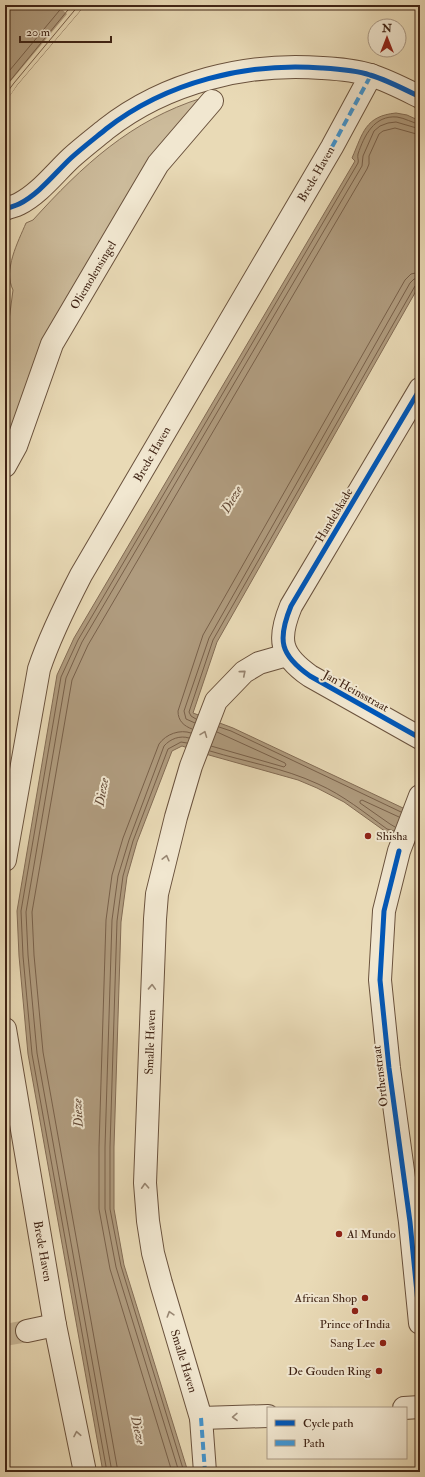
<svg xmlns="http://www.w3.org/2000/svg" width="425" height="1477" font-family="'IM FELL Double Pica',serif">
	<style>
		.green { fill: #ccbb9b; stroke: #867058 }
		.water { fill: #b09c7f; stroke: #836c55 }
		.pier { fill: #e9dab6 }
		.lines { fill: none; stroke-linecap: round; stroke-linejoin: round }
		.shore { stroke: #78604a; stroke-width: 1 }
		.street-tunnel { stroke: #c7b696; stroke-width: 22; stroke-dasharray: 22 11; stroke-linecap: butt }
		.street-casing { stroke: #6a523d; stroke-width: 24 }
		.street { stroke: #f1e7d0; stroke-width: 22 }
		.quiet { stroke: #3f95d3; stroke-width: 4; stroke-dasharray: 8 4; stroke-linecap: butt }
		.cycleway-casing { stroke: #f1e7d0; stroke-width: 8 }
		.cycleway { stroke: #0057b8; stroke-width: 5 }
		.oneway { stroke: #988672 }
		.poi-dot { fill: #8f2418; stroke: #f1e7d0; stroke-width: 1.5 }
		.labels { text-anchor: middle; stroke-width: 4; stroke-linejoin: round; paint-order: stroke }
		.street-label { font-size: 12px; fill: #402415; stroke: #f1e7d0 }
		.poi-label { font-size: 12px; fill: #402415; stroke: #f1e7d0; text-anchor: end }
		.water-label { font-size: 13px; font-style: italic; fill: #624835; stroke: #f1e7d0 }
	</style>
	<rect width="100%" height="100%" fill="#e9dab6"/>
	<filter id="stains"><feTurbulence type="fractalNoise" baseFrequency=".005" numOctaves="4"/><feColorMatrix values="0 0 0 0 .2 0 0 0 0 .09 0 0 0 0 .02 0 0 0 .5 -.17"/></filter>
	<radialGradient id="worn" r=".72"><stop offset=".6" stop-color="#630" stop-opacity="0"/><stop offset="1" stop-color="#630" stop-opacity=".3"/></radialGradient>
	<path class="green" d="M202,98l-197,352v-99l8,-61c-10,-20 5,-48 13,-67l7,-3c49,-54 98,-100 169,-122z"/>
	<g class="water">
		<polygon points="5,5 85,5 17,85 5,102"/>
		<path d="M396,113l11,2 13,6v163l-203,358 -24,71 40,15 187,88v30l-34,-14 -42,-30 -27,-14 -19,-8 -89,-25 -27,-9 -10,5 -35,91 -10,35 -6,45 -7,225v62l10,56 64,207h-85l-75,-418 -9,-98 -2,-45 40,-236 17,-37 281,-477 -3,-3c11,-25 13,-42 44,-45z"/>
	</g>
	<polygon class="pier" points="57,5 62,5 69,11 74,5 85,5 17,85 5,103 5,88 67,14"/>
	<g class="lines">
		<g class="shore">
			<polyline points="5,76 64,5"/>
			<polyline points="5,87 72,5"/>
			<polyline points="5,95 14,83 79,5"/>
			<polyline points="196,719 191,716 189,712 213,640 415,286 420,283"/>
			<polyline points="195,723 186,719 184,711 209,638 410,283 414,279 420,278"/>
			<polyline points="219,727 231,731 401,812"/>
			<path d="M192,729c-8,-3 -14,-8 -14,-18l25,-76 202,-355 6,-6 9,-2"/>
			<polyline points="211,746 284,767 286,765 285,763 217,732"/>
			<path d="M210,751c36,11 74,17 108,33 25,11 47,29 69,45l7,2"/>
			<polyline points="395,827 390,824 360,803 360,801 362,800 399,817"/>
			<path d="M107,1472l-75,-418 -9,-98 -2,-45 40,-234 17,-37 280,-477c1,-3 -1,-5 0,-9 6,-18 16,-39 39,-37 8,1 15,6 23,7"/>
			<polyline points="112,1472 37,1053 28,955 26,912 66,678 82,642 362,166 363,156 374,131 380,126 388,123 396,122 420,129"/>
			<polyline points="118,1472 43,1052 34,955 32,912 72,680 88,645 367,169 369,164 369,156 379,134 383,131 395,128 420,135"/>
			<path d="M172,1472l-62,-203 -11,-60v-62l7,-227 6,-45 11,-37 36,-94c7,-10 21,-15 32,-11"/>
			<path d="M179,1472l-63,-205 -11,-58v-62l7,-227 6,-44 11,-36 35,-94c6,-7 16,-11 25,-8"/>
			<polyline points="184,1472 121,1266 110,1209 110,1147 117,921 123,876 133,841 168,749 181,742 187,743"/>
		</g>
		<polyline class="street-tunnel" points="5,1335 27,1331"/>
		<defs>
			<g id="street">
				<path d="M5,209c5,-2 10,-3 14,-5 20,-10 36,-31 52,-46 11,-10 24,-20 35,-29 60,-47 141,-67 216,-61 16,1 33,2 48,7 17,5 34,14 50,22"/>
				<path d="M420,389l-129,217c-14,34 -11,49 19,70l110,62"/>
				<polyline points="5,466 16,446 52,344 158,164 212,101"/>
				<polyline points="420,796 399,851 384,911 380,980 389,1068 410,1222 420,1323"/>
				<path d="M5,860l34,-191c11,-33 26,-63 42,-94l251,-428 39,-72"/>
				<polyline points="5,1029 55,1325 85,1472"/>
				<polyline points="27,1331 55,1325"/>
				<polyline points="404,1408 420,1407"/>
				<polyline points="201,1418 268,1416"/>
				<polyline points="205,1472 201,1418 161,1283 153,1253 148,1221 145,1183 155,919 157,894 176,817 191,766 216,701 244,672 259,663 287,655"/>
			</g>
		</defs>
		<use href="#street" class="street-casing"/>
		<use href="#street" class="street"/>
		<g class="quiet">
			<polyline points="332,147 371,75"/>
			<polyline points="201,1418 205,1472"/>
		</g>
		<defs>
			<g id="cycleway">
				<path d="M5,209c5,-2 10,-3 14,-5 20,-10 36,-31 52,-46 11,-10 24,-20 35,-29 60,-47 141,-67 216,-61 16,1 33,2 48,7 17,5 34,14 50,22"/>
				<path d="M420,389l-129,217c-14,34 -11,49 19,70l110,62"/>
				<polyline points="399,851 384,911 380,980 389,1068 410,1222 420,1323"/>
			</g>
		</defs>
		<use href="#cycleway" class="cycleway-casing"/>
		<use href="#cycleway" class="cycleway"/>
	</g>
	<defs><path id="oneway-chevron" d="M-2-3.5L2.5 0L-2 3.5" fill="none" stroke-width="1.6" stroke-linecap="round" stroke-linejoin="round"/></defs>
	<g class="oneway">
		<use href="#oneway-chevron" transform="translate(243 673) rotate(-40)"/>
		<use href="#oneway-chevron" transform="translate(204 734) rotate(-69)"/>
		<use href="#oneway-chevron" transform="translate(166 858) rotate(-76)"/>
		<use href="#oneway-chevron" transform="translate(152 987) rotate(-88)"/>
		<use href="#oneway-chevron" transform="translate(145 1186) rotate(-93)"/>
		<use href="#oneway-chevron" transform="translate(170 1314) rotate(-107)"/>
		<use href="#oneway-chevron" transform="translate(235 1417) rotate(179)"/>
		<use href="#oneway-chevron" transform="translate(77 1434) rotate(-101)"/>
	</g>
	<g class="poi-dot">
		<circle cx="368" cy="836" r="4"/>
		<circle cx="339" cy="1234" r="4"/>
		<circle cx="365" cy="1298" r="4"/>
		<circle cx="355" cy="1311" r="4"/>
		<circle cx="383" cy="1343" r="4"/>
		<circle cx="379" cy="1371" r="4"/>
	</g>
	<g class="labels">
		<g class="street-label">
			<text transform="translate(316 174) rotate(-60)" y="4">Brede Haven</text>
			<text transform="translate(93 275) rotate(-59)" y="4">Oliemolensingel</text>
			<text transform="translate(152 454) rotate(-60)" y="4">Brede Haven</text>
			<text transform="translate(334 515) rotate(-59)" y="4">Handelskade</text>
			<text transform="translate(356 691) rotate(29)" y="4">Jan Heinsstraat</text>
			<text transform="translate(150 1042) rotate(-88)" y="4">Smalle Haven</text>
			<text transform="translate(380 1076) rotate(-97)" y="4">Orthenstraat</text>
			<text transform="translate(43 1251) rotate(80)" y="4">Brede Haven</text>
			<text transform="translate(184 1361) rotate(73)" y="4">Smalle Haven</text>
		</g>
		<g class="poi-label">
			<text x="376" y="840" text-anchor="start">Shisha</text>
			<text x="347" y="1238" text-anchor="start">Al Mundo</text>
			<text x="357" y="1302">African Shop</text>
			<text x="355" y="1328" text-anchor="middle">Prince of India</text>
			<text x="375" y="1347">Sang Lee</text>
			<text x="371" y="1375">De Gouden Ring</text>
		</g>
		<g class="water-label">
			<text transform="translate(231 499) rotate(-59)" y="5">Dieze</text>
			<text transform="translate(101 792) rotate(-80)" y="5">Dieze</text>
			<text transform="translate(77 1113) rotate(-93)" y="5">Dieze</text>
			<text transform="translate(139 1430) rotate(77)" y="5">Dieze</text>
		</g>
	</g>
	<rect width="425" height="1477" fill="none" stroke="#e9dab6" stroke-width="20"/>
	<rect x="6" y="6" width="413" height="1465" fill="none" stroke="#402415" stroke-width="2"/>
	<rect x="10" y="10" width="405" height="1457" fill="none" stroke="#402415"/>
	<rect x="267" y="1407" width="140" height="52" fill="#f1e7d0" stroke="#aa9985"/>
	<rect x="275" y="1420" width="20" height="6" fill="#0057b8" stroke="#aa9985"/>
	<text x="303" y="1427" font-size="12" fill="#402415">Cycle path</text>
	<rect x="275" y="1440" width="20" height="6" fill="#3f95d3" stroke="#aa9985"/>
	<text x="303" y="1447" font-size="12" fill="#402415">Path</text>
	<g transform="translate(387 38)"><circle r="19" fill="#f1e7d0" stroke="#aa9985"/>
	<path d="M0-3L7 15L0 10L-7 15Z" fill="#8f2418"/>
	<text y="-6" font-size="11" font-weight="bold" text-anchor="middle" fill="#402415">N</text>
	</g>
	<path d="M20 36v6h91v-6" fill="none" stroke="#402415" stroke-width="2"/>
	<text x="26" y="36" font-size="12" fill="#402415" stroke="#f1e7d0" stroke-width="3" paint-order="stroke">20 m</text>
	<rect width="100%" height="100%" filter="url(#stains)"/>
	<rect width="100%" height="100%" fill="url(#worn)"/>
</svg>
